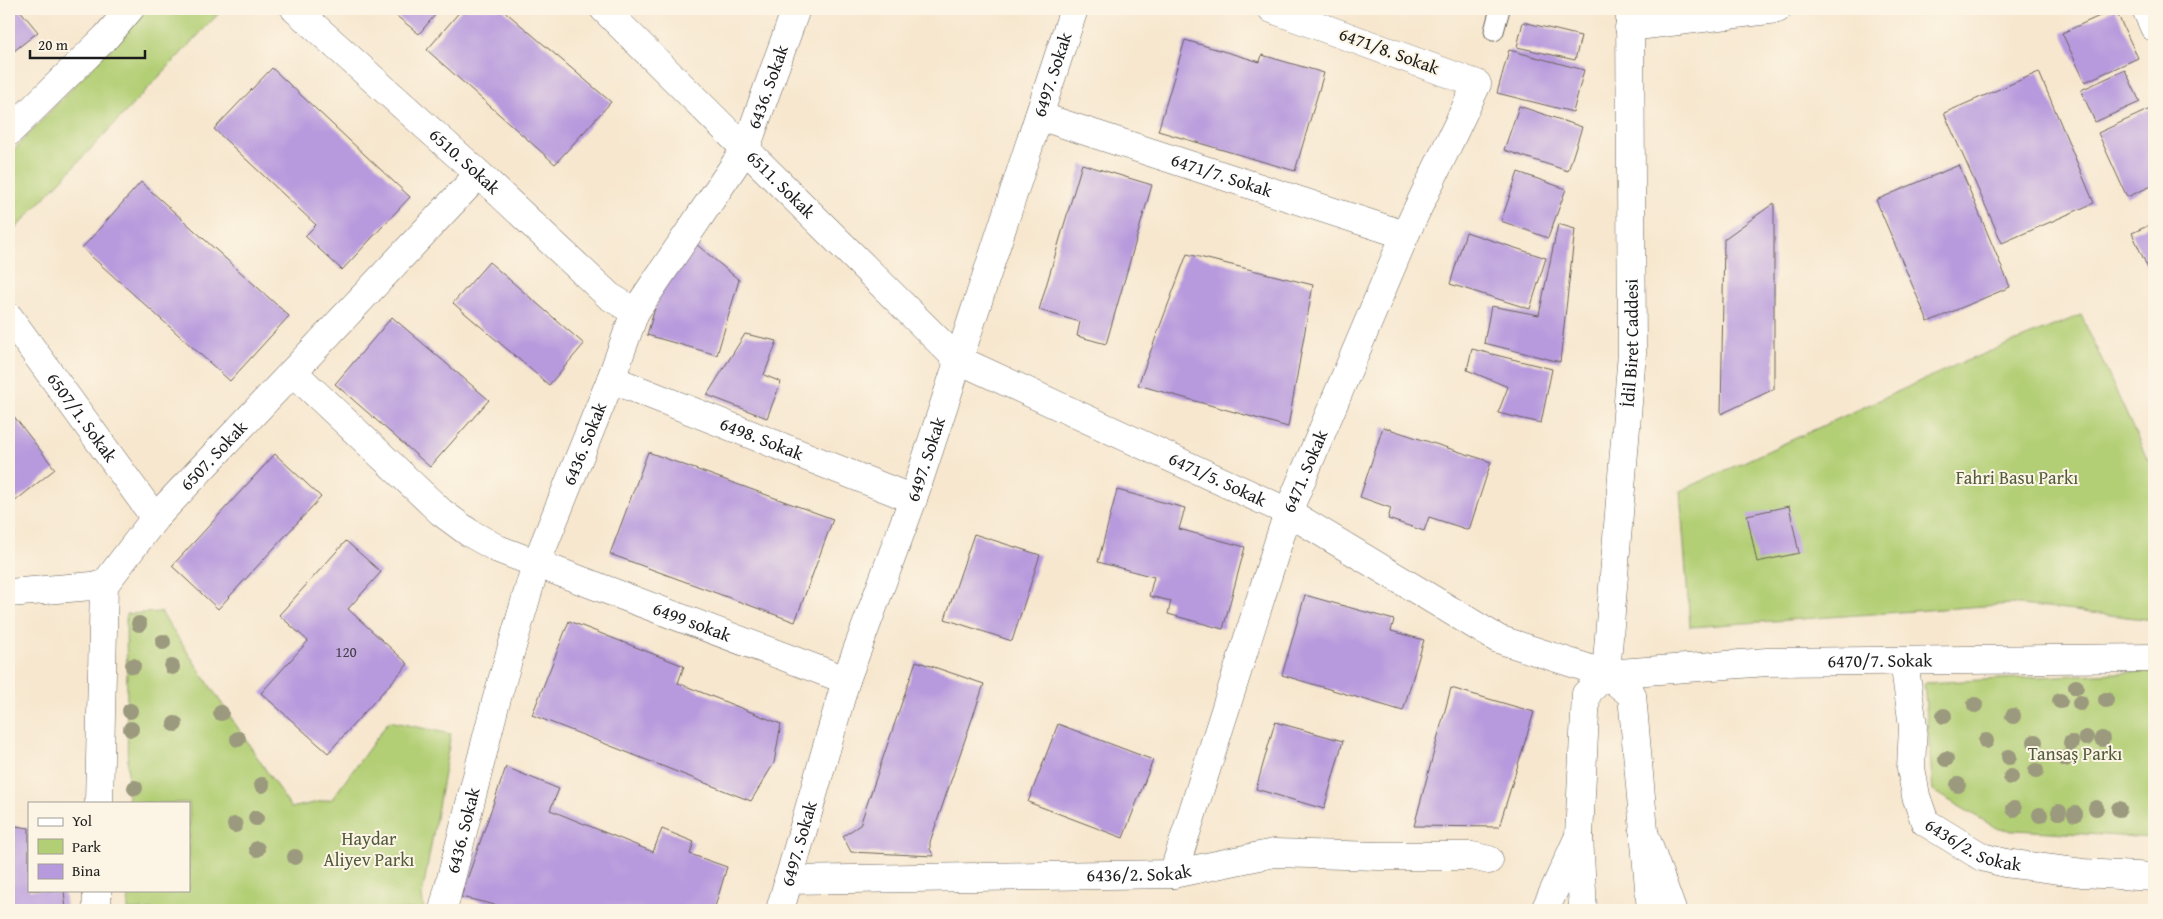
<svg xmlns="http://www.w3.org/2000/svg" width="2163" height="919" font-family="'Gentium Book Plus',serif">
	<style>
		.green { fill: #b3cf76; stroke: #687649 }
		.building { fill: #b79add }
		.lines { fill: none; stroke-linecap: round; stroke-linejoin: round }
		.service-casing { stroke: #69635b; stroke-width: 21 }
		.minor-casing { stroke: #69635b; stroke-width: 29 }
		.tertiary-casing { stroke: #69635b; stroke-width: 29 }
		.primary-casing { stroke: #69635b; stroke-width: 29 }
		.service { stroke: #fff; stroke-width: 19 }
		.minor { stroke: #fff; stroke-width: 28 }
		.tertiary { stroke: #fff; stroke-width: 28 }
		.primary { stroke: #fff; stroke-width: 28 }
		.tree { fill: #9c9a7e }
		.labels { text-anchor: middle; stroke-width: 4; stroke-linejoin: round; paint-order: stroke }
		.number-label { font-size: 15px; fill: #433c4c }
		.street-label { font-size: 18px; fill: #1c1c1c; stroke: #fcf5e5 }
		.park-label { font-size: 18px; fill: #515b3c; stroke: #fcf5e5 }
	</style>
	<rect width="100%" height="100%" fill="#fcf5e5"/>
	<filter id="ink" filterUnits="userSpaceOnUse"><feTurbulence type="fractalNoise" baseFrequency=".02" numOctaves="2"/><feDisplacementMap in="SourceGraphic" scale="10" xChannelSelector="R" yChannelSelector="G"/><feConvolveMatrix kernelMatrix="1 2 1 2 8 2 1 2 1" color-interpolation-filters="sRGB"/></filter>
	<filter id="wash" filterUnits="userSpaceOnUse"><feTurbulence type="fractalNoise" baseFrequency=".0096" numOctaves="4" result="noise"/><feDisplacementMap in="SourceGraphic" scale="20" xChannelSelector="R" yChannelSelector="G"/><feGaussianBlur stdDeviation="1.12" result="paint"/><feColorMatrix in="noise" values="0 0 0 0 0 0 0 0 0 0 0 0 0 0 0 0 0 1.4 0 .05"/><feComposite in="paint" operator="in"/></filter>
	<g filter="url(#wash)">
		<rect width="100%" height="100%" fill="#f7e7cf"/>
		<g class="green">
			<polygon points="147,9 219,9 221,11 16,228 9,221 9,155"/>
			<polygon points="2081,315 2154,474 2154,620 2011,604 1690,627 1680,491 1956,365"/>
			<polygon points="161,612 291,808 332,799 389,721 451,734 422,896 424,910 128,910 128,890 189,890 189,803 128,803 126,614"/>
			<polygon points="2154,671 2154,838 1998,829 1933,791 1924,683"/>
		</g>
		<g id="blocks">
			<g class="building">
				<polygon points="9,9 19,9 38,32 9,55"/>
				<polygon points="388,9 440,9 419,34"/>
				<polygon points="462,9 502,9 611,102 555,164 427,50"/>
				<polygon points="2115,9 2138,58 2085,82 2062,33"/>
				<polygon points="1523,22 1581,36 1575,60 1517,47"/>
				<polygon points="1185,40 1260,62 1262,55 1324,73 1295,171 1158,131"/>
				<polygon points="1509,50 1584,70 1573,112 1497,93"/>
				<polygon points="272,68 410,197 342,270 305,236 316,225 214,129"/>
				<polygon points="2125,70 2140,102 2095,122 2081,90"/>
				<polygon points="2039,72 2094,203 2002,243 1944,113"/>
				<polygon points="1519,106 1582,127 1568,171 1504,150"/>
				<polygon points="2152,108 2154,113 2154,185 2127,197 2098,133"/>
				<polygon points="1082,164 1152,185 1106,344 1077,336 1080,322 1039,310"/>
				<polygon points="1959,165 2010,287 1928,322 1876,200"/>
				<polygon points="1518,172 1566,189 1548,238 1501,221"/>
				<polygon points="141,182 289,316 230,381 82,248"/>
				<polygon points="1774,203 1774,389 1721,414 1724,239"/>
				<polygon points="2154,223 2154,282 2132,233"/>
				<polygon points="1558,224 1575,229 1560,362 1484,343 1491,306 1539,315"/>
				<polygon points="1466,232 1546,258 1530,309 1450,284"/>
				<polygon points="696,244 739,280 717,355 647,335 662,285"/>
				<polygon points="1187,254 1313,285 1288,427 1138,385"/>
				<polygon points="489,262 584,344 549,385 453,303"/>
				<polygon points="392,317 489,400 430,467 335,384"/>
				<polygon points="745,334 777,341 764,375 781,382 767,418 707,395"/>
				<polygon points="1472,349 1552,369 1541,423 1498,413 1508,387 1467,370"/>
				<polygon points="9,410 55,469 9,506"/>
				<polygon points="1383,427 1491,462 1469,530 1429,517 1424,531 1388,519 1391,508 1360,497"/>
				<polygon points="648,452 833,519 795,622 610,554"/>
				<polygon points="275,454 321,497 218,609 172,566"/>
				<polygon points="1117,490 1185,508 1179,529 1245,547 1223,629 1168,614 1171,601 1149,596 1154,577 1098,562"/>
				<polygon points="1789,506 1799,553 1757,562 1747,515"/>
				<polygon points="974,534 1040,555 1012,641 945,619"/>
				<polygon points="346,541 381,572 348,609 408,664 328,753 261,693 308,641 279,615"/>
				<polygon points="1305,595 1394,620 1391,631 1424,640 1403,711 1282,675"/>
				<polygon points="569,621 684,666 678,683 781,724 774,763 751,801 532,715"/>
				<polygon points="916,661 984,684 930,842 930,849 934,856 851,852 843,836 860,825"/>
				<polygon points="1451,688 1534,712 1499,827 1414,826"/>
				<polygon points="1275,722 1343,741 1324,809 1256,789"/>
				<polygon points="1058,724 1153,760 1123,838 1028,802"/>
				<polygon points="506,767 559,789 550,810 653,852 662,829 694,842 690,854 727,867 714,910 517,910 461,897"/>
				<polygon points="9,825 29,828 29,890 64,890 66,910 9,910"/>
			</g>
		</g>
	</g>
	<g filter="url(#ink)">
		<use href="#blocks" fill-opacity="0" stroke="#69635b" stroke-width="1"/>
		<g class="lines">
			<defs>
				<polyline id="service" points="1494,31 1500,9"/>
				<g id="minor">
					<path id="s1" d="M295,9l184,165 130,122 26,16"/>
					<path id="s2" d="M604,9l353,350 331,153 210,127 108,35 161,-12 387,-4"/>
					<polyline points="2146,9 2154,27"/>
					<polyline points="1629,27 1777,9"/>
					<path id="s3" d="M1039,116l366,119"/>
					<polyline points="9,132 106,37 130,9"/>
					<path id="s4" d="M9,317l146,201"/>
					<path id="s5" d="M293,372l148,140 27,20 30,17 348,131"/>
					<path id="s6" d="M611,379l302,120"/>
					<polyline points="9,593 104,585"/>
					<path id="s7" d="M1904,661l9,65 -2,42 5,28 9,26 57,35 23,6 78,10 71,4"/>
					<path id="s8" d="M99,803l5,-218 51,-67 324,-344"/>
					<path id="s9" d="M1173,874l115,-362 117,-277 72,-151 -205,-75"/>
					<path id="s10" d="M788,880l385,-6 101,-21 105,3h93l17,4"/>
					<polyline points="97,910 97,890"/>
					<path id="s11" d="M443,910l52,-205 41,-141 75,-185 24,-67 111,-164 50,-139"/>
					<path id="s12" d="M780,910l66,-230 67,-181 161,-490"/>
				</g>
				<g id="tertiary">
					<path id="s13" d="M1606,674l26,-321 -2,-344"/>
					<polyline points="1606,674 1632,695 1651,910"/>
					<polyline points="1583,910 1579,836 1586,694 1606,674"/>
				</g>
				<g id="primary">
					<polyline points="1643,830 1672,910"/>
					<polyline points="1545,910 1579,836"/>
				</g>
			</defs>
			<use href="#service" class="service-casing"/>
			<use href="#minor" class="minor-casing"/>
			<use href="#tertiary" class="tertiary-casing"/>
			<use href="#primary" class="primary-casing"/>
			<use href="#service" class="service"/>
			<use href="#minor" class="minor"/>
			<use href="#tertiary" class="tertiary"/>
			<use href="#primary" class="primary"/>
		</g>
		<g class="tree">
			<circle cx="139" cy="624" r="8"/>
			<circle cx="163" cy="642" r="8"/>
			<circle cx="133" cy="666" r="8"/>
			<circle cx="172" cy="667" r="8"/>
			<circle cx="2076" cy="687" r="8"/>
			<circle cx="2106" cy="700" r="8"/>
			<circle cx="2060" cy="701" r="8"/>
			<circle cx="2080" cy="703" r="8"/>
			<circle cx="1975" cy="705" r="8"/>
			<circle cx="130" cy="711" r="8"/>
			<circle cx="221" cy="713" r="8"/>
			<circle cx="1944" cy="716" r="8"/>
			<circle cx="2013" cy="716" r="8"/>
			<circle cx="175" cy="724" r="8"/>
			<circle cx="131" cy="729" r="8"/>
			<circle cx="2086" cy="738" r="8"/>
			<circle cx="238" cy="739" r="8"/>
			<circle cx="2102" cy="739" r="8"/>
			<circle cx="1986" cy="741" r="8"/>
			<circle cx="2035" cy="742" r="8"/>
			<circle cx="2071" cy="743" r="8"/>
			<circle cx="2009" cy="757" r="8"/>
			<circle cx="1946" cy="759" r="8"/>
			<circle cx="2065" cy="759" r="8"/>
			<circle cx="2036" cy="771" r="8"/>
			<circle cx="2011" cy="777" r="8"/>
			<circle cx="262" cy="785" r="8"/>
			<circle cx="1958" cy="785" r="8"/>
			<circle cx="135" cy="788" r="8"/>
			<circle cx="2096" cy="808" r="8"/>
			<circle cx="2014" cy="809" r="8"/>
			<circle cx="2119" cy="809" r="8"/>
			<circle cx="2059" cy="812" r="8"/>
			<circle cx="2075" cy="814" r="8"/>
			<circle cx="2040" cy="815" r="8"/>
			<circle cx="256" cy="818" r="8"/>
			<circle cx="235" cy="825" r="8"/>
			<circle cx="257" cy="849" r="8"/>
			<circle cx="295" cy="857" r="8"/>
		</g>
	</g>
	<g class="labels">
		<g class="number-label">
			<text x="346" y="657">120</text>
		</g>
		<g class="street-label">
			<text transform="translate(1389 51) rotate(20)" y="6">6471/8. Sokak</text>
			<text dy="6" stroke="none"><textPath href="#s12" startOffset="879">6497. Sokak</textPath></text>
			<text dy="6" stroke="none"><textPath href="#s11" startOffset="892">6436. Sokak</textPath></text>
			<text dy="6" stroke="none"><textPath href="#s1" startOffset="228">6510. Sokak</textPath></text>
			<text dy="6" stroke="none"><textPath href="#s3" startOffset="192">6471/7. Sokak</textPath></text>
			<text dy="6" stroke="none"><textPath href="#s2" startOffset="249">6511. Sokak</textPath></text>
			<text dy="6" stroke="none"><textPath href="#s13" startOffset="332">İdil Biret Caddesi</textPath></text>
			<text dy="6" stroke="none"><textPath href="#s4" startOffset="124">6507/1. Sokak</textPath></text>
			<text dy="6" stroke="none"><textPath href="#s6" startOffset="162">6498. Sokak</textPath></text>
			<text dy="6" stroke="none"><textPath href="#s11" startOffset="488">6436. Sokak</textPath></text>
			<text dy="6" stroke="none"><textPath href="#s8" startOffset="388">6507. Sokak</textPath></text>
			<text dy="6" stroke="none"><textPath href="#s12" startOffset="474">6497. Sokak</textPath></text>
			<text dy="6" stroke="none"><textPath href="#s9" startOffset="424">6471. Sokak</textPath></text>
			<text dy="6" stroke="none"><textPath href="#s2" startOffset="784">6471/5. Sokak</textPath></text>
			<text dy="6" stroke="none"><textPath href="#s5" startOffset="479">6499 sokak</textPath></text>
			<text dy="6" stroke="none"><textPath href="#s2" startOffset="1495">6470/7. Sokak</textPath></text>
			<text dy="6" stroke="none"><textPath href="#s11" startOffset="82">6436. Sokak</textPath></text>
			<text dy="6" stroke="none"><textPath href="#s7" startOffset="218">6436/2. Sokak</textPath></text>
			<text dy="6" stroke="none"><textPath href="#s12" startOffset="69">6497. Sokak</textPath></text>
			<text dy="6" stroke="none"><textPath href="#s10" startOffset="351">6436/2. Sokak</textPath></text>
		</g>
		<g class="park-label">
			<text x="2017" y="484">Fahri Basu Parkı</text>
			<text x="2075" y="760">Tansaş Parkı</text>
			<text x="369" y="845">Haydar<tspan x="369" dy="21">Aliyev Parkı</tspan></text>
		</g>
	</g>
	<rect width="2163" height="919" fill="none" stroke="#fcf5e5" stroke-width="30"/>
	<rect x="28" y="802" width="162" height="90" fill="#fcf5e5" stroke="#a29e95"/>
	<rect x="38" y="818" width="25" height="8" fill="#ffffff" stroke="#a29e95"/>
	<text x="72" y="826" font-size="15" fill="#1c1c1c">Yol</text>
	<rect x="38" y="839" width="25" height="15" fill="#b3cf76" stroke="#a29e95"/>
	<text x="72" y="852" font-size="15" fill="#1c1c1c">Park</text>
	<rect x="38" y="864" width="25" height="15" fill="#b79add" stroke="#a29e95"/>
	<text x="72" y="876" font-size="15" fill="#1c1c1c">Bina</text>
	<path d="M30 50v8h115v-8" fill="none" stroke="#1c1c1c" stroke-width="2.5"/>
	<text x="38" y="50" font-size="15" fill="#1c1c1c" stroke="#fcf5e5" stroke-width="4" paint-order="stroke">20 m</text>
</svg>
